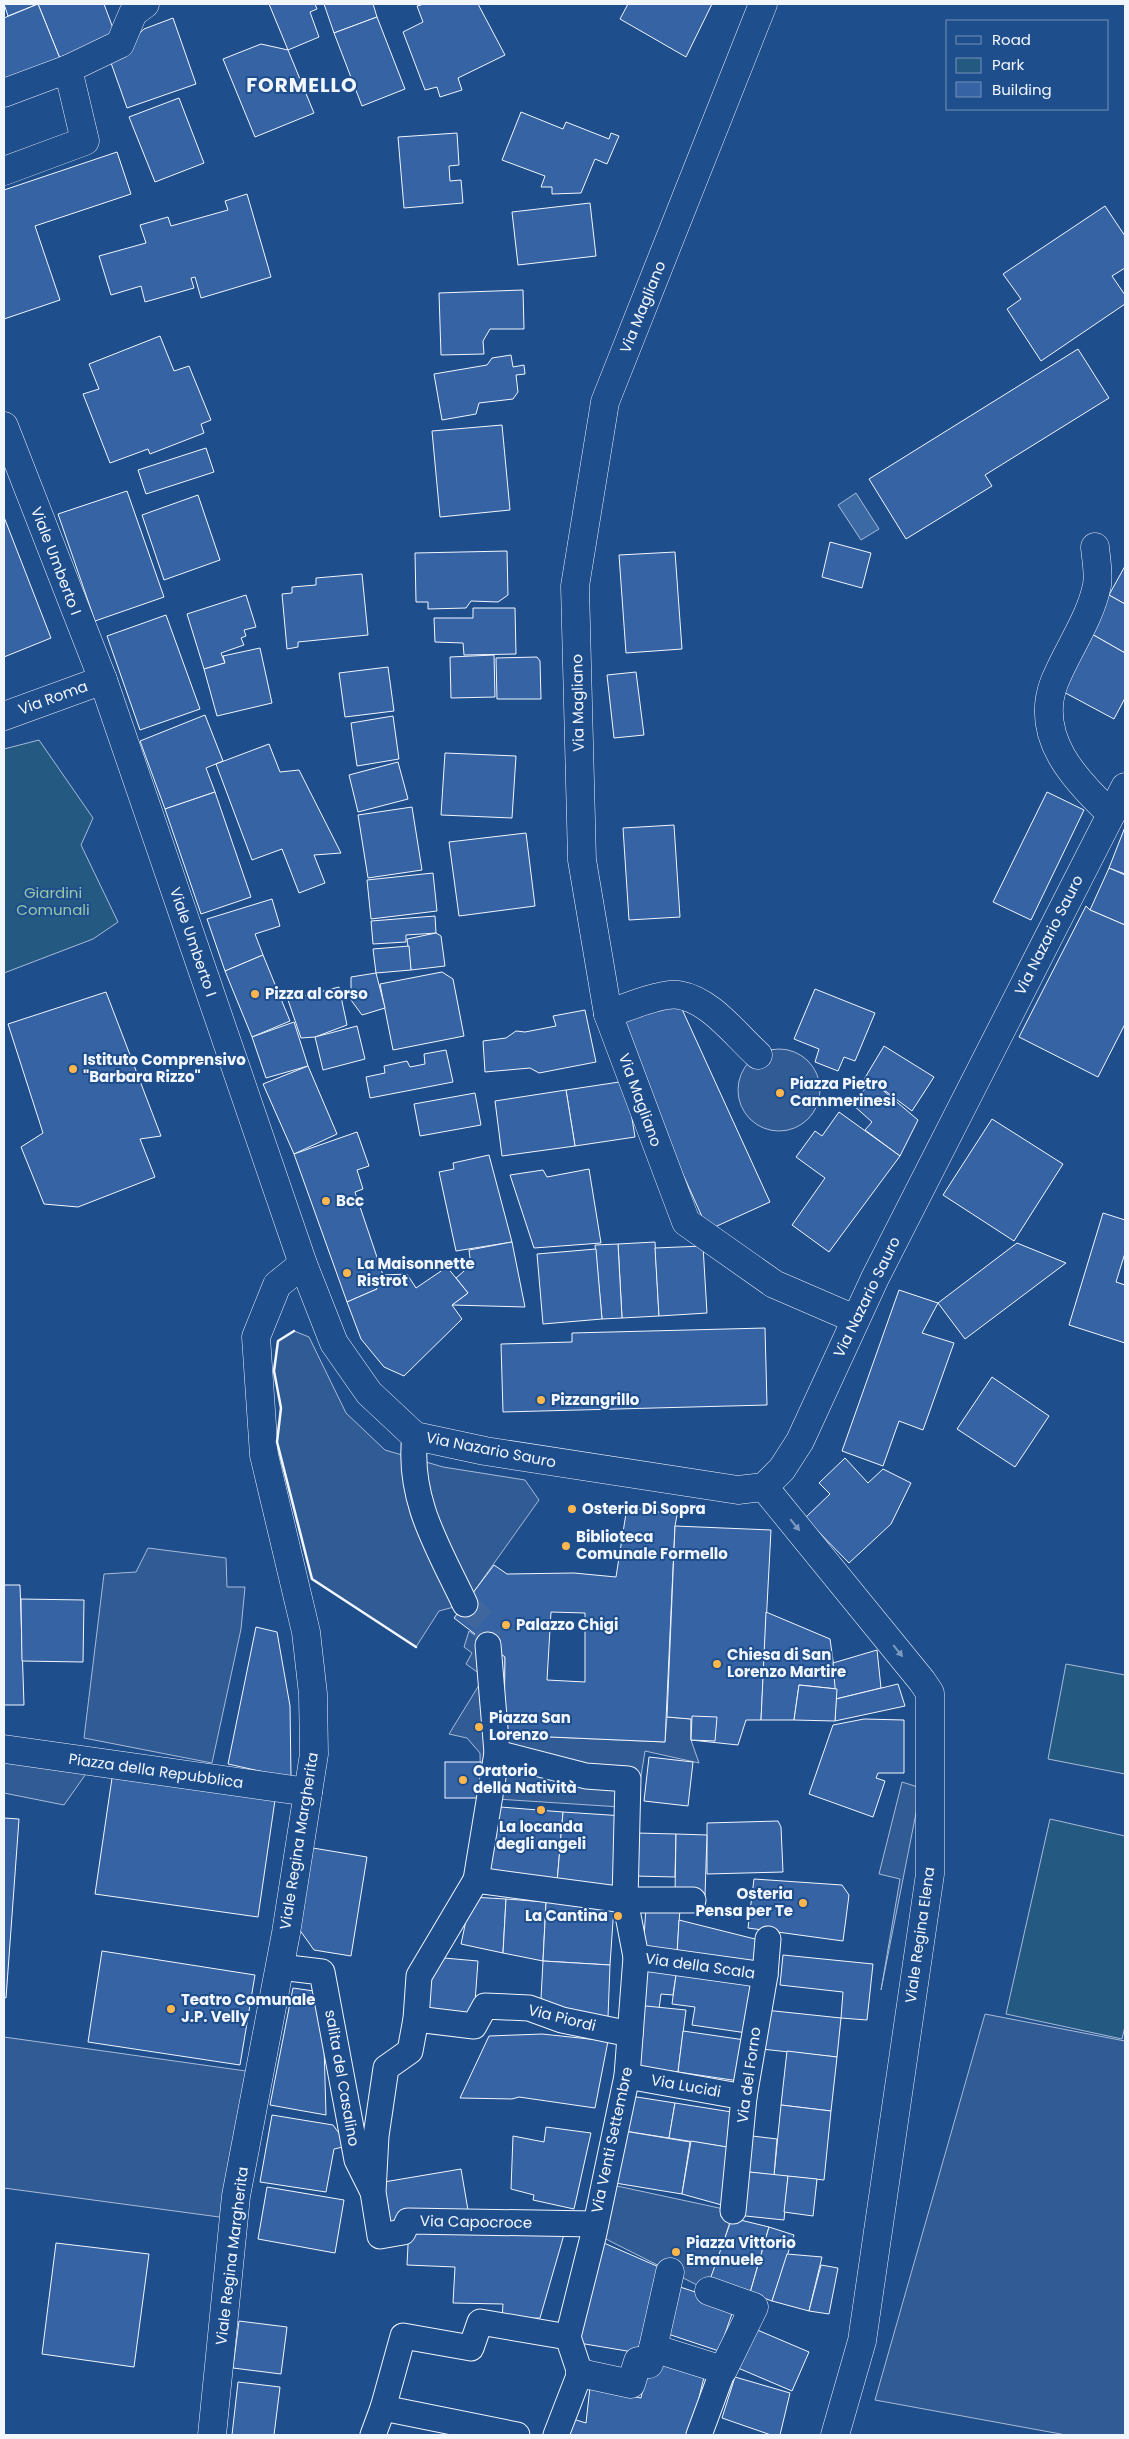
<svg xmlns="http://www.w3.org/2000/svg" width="1129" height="2439" font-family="Poppins,sans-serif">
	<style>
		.green { fill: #245a82; stroke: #a8bbd7 }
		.parking { fill: #305b95; stroke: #a8bbd7 }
		.water { fill: #3b69a3; stroke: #a8bbd7 }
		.building { fill: #3563a3; stroke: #f2f6ff; fill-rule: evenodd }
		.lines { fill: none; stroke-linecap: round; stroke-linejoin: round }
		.pedestrian-tunnel { stroke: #3f679d; stroke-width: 25; stroke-dasharray: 25 12; stroke-linecap: butt }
		.pedestrian-casing { stroke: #f2f6ff; stroke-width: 27 }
		.minor-casing { stroke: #f2f6ff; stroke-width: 29 }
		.tertiary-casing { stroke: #f2f6ff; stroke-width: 29 }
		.pedestrian { stroke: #1f4e8c; stroke-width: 25 }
		.minor { stroke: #1f4e8c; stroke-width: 28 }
		.tertiary { stroke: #1f4e8c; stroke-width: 28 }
		.wall { stroke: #f2f6ff; stroke-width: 2.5 }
		.oneway { fill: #7e9ac0 }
		.poi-dot { fill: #ffb74d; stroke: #1f4e8c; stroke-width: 2 }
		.labels { text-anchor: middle; stroke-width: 4; stroke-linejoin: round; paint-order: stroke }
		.street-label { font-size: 15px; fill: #f2f6ff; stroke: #1f4e8c }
		.park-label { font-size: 15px; fill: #97c8a6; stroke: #1f4e8c }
		.poi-label { font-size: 15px; font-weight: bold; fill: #f2f6ff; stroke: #1f4e8c; text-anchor: start }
		.district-label { font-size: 20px; font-weight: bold; letter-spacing: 1px; fill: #f2f6ff; stroke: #1f4e8c }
	</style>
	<rect width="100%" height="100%" fill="#1f4e8c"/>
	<g class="green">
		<polygon points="39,740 93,818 81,845 118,922 93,939 4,973 4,749"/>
		<polygon points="1066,1664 1125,1675 1125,1774 1048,1759"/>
		<polygon points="1050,1819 1125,1836 1125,2026 1122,2039 1006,2014"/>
	</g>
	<g class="parking">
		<circle cx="779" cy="1090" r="41"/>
		<polygon points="294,1331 309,1337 346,1413 385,1450 443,1467 525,1480 539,1500 465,1604 439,1611 416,1647 312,1579 277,1442 281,1408 274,1371 278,1341"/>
		<polygon points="148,1548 226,1558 227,1587 245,1587 241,1629 212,1763 84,1738 104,1574 136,1572"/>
		<polygon points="469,1631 505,1657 504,1735 665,1742 667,1717 691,1719 691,1740 699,1763 645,1751 636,1808 481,1798 480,1753 467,1738 449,1734 484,1677 466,1664 472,1653 464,1647"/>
		<polygon points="4,1754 95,1761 64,1805 4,1793"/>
		<polygon points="902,1782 921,1788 881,1990 900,1879 879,1874"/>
		<polygon points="985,2014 1125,2041 1125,2435 1066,2435 875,2400"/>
		<polygon points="4,2037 260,2073 234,2219 4,2188"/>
		<polygon points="603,2183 733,2211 709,2291 594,2233"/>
	</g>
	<polygon class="water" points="856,493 879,529 861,540 838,505"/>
	<g class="building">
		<polygon points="4,4 104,4 117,39 61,61 38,4 8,16"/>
		<polygon points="38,4 61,61 4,85 4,18"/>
		<polygon points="269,4 315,4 317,9 310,12 319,37 288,50"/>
		<polygon points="324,4 373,4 377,17 334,33"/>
		<polygon points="424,4 478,4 505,55 458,78 462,90 440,97 437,87 425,90 403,32 423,22 417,6"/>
		<polygon points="628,4 712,4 686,57 620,19"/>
		<polygon points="377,17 405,89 362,106 334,33"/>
		<polygon points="173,18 196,84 127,108 110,60 144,29"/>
		<polygon points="261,44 288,50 314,113 255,137 223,59"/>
		<polygon points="179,98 204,163 155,182 129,117"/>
		<polygon points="521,112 563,129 566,122 609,139 611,133 619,136 607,164 595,159 581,193 552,194 552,187 541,187 545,176 502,160"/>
		<polygon points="457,133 459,165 449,166 450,181 461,180 463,203 404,208 398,137"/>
		<polygon points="117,152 131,194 35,226 60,300 4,319 4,190"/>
		<polygon points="247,194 271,277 201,298 195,277 191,278 194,288 145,302 141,286 111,295 99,256 146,243 140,225 168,217 171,226 228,210 225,201"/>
		<polygon points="590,203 596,256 518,265 512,212"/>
		<polygon points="1105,206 1125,236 1125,268 1112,276 1125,295 1125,304 1041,361 1007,309 1021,299 1003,274"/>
		<polygon points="523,290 524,329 490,329 483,341 484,354 441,355 439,293"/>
		<polygon points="160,336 174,371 189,366 211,420 201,424 204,433 150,454 148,449 110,463 83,394 99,389 89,364"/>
		<polygon points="1078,349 1109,398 985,475 992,486 906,539 869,479"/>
		<polygon points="511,355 513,367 524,365 525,374 516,375 518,392 513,399 479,403 476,414 442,420 434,374 487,365 492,358"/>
		<polygon points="502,425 510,510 440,517 432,431"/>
		<polygon points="206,448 214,472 146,494 138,470"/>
		<polygon points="127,491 164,597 95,621 58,514"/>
		<polygon points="198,495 220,560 164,580 142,515"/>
		<polygon points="4,517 51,638 4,657"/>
		<polygon points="830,542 871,553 862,588 822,577"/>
		<polygon points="507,551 508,595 498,602 471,601 466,608 428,609 428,602 416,602 415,553"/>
		<polygon points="675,552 682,649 626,653 619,555"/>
		<polygon points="1125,566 1125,604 1109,595"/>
		<polygon points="362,574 368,635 298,642 298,647 287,649 282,594 292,593 292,587 316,585 316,578"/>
		<polygon points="246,595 256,627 244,630 246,636 241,638 244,645 221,653 225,663 204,669 187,614"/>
		<polygon points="1109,595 1125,604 1125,653 1090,633"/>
		<polygon points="473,608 515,608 516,654 464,655 463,643 435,642 434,618 473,618"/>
		<polygon points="166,615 200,709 140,730 107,636"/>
		<polygon points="1090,633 1125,653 1125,698 1114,719 1058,689"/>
		<polygon points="260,648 272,703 217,716 204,669 225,663 223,656"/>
		<polygon points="494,655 495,697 451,698 450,657"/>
		<polygon points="537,657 540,661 541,699 497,699 496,658"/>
		<polygon points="388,667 394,711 345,717 339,673"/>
		<polygon points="636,672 644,735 614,738 607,675"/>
		<polygon points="205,715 223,761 206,768 215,792 165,809 140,741"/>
		<polygon points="393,716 399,759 357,766 351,723"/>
		<polygon points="269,744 280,772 299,770 341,853 314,855 325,883 299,893 282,849 252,860 216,764"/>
		<polygon points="445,753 516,756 512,818 441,815"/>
		<polygon points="398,762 408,799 358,812 349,775"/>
		<polygon points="215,792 251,897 201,914 165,809"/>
		<polygon points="1047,792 1084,810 1031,920 993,902"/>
		<polygon points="412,807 422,870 368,878 358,815"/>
		<polygon points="674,825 680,917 629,920 623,828"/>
		<polygon points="1125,827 1125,874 1109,868"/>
		<polygon points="526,833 535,906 459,916 449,842"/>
		<polygon points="1109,868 1125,875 1125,925 1090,910"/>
		<polygon points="433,873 437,911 371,919 367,880"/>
		<polygon points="272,899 280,926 255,934 263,955 225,971 207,919"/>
		<polygon points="1086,906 1090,910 1125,925 1125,1024 1098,1077 1019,1037"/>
		<polygon points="435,916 436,933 406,935 406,942 373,944 371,921"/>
		<polygon points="436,933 441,936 445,966 411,970 407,939"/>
		<polygon points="409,946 411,970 376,973 373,949"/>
		<polygon points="263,955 290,1021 252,1037 225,971"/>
		<polygon points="442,972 453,979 464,1036 393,1050 380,984"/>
		<polygon points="376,973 385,1008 362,1015 351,1000 351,977"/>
		<polygon points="339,987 347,1025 315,1037 301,1038 288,1000"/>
		<polygon points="815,989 875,1013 855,1061 844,1057 838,1071 815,1062 819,1049 794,1039"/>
		<polygon points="106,992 161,1136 140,1139 155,1177 78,1207 44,1204 21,1147 43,1133 8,1024"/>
		<polygon points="676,996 770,1202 708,1230 616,1025"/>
		<polygon points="585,1010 596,1062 539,1073 530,1068 485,1072 483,1041 506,1038 516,1031 525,1032 556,1026 553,1016"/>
		<polygon points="294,1022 308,1066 266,1078 252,1037"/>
		<polygon points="357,1026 365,1059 323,1070 315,1037"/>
		<polygon points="884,1046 934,1077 912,1111 872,1081 863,1081"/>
		<polygon points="446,1050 453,1082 370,1098 366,1077 385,1073 384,1066 407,1061 410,1067 425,1064 424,1054"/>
		<polygon points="308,1066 337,1134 294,1154 263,1084"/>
		<polygon points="626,1081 635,1137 575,1146 566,1090"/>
		<polygon points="872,1081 918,1120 900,1156 865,1130 872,1122 852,1104"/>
		<polygon points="566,1090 575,1146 502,1156 495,1101"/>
		<polygon points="475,1093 481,1125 420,1136 414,1104"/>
		<polygon points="839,1112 900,1156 829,1252 792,1225 825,1178 796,1157 815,1131 822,1136"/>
		<polygon points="992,1119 1063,1164 1014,1241 943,1195"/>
		<polygon points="357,1132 369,1166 357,1170 363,1189 355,1192 383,1275 373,1279 377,1289 347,1302 294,1154"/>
		<polygon points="489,1155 512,1242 456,1251 439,1172 454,1169 453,1163"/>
		<polygon points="589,1169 601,1243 534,1248 510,1175 543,1170 547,1177"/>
		<polygon points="1103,1213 1125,1220 1125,1253 1116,1282 1125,1285 1125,1343 1069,1325"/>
		<polygon points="512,1242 525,1307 452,1305 468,1293 456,1278 471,1265 469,1250"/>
		<polygon points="655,1242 659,1316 622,1318 618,1244"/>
		<polygon points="1017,1243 1066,1263 965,1339 938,1303"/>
		<polygon points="618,1244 622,1318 602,1319 595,1245"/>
		<polygon points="703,1246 707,1313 659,1316 655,1248"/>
		<polygon points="596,1249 602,1319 543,1324 537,1254"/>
		<polygon points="447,1267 468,1293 452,1305 462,1319 404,1376 384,1367 361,1339 347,1302 377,1289 373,1279 383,1275 407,1274 416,1288"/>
		<polygon points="899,1290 938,1303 922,1333 954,1343 923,1430 899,1421 883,1466 842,1451"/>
		<polygon points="765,1328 767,1405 503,1412 501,1344 572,1342 572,1333"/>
		<polygon points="992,1377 1049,1416 1015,1467 957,1429"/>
		<polygon points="845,1458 868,1483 883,1469 911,1483 891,1524 849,1563 805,1518 830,1494 819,1483"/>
		<path d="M627,1507l50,8 -2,11 -10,216 -161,-7 1,-78 -51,-39 40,-53 13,9 67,-1 42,4zM551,1612l34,1v69l-38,-2z"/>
		<polygon points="675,1526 771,1530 761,1720 746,1720 738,1745 691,1740 691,1719 667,1717"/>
		<polygon points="4,1585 20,1585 24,1705 4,1705"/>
		<polygon points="21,1599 84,1600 83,1662 22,1661"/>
		<polygon points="766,1612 830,1639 837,1689 799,1685 794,1720 761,1720"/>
		<polygon points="256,1627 277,1632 290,1706 291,1778 228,1764"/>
		<polygon points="877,1650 881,1688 836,1699 833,1663"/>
		<polygon points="898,1684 905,1706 835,1721 836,1699"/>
		<polygon points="799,1685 837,1689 835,1721 794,1720"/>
		<polygon points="692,1716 717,1717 715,1741 691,1740"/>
		<polygon points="864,1719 904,1720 904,1773 878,1773 876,1778 885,1781 873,1817 809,1794 833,1725"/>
		<polygon points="649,1757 693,1762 688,1806 644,1801"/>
		<rect x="445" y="1762" width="36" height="36"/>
		<polygon points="112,1778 275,1800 258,1917 95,1894"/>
		<polygon points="488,1806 563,1812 557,1883 482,1876"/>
		<polygon points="563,1812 624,1816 618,1888 557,1883"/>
		<polygon points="4,1818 19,1819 6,1998 4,1997"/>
		<polygon points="778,1821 781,1827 783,1872 707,1874 707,1823"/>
		<polygon points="636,1833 676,1834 675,1877 635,1876"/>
		<polygon points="676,1834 707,1835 705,1895 675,1894"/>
		<polygon points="313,1848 367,1857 351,1956 314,1950 299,1929"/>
		<polygon points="754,1879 842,1885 849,1895 843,1941 748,1928"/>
		<polygon points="471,1897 506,1899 503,1953 461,1944"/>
		<polygon points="506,1899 546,1902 543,1961 503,1953"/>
		<polygon points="546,1902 614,1906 610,1965 543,1961"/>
		<polygon points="646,1906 680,1908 677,1954 643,1953"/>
		<polygon points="679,1920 763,1941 757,1967 677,1954"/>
		<polygon points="102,1951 255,1975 240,2065 88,2042"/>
		<polygon points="783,1955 873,1964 867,2020 841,2018 843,1992 780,1985"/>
		<polygon points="444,1958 478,1961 474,2016 422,2009 425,1980"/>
		<polygon points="543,1961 610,1965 608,2017 564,2015 541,1998"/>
		<polygon points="642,1964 677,1969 673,1995 661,1994 659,2009 636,2005"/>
		<polygon points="677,1968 755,1979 747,2033 692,2025 695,2007 672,2004"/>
		<polygon points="293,1988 314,1991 324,2045 326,2115 270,2105"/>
		<polygon points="636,2005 686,2010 678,2072 633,2066"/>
		<polygon points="765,2010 841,2018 837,2057 761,2049"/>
		<polygon points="683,2031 745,2040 739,2081 678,2072"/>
		<polygon points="542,2034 608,2041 595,2108 519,2097 512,2099 460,2098 489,2036"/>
		<polygon points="787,2051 837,2057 831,2111 781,2105"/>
		<polygon points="624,2095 675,2103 669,2138 618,2130"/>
		<polygon points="675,2103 738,2113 733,2148 669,2138"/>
		<polygon points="781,2105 831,2111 824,2180 774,2175"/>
		<polygon points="272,2115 333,2125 344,2140 343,2147 334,2149 326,2192 260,2182"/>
		<polygon points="546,2127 591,2133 574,2209 533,2200 534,2195 511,2189 513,2136 544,2142"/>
		<polygon points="618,2130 690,2142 682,2194 609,2182"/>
		<polygon points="744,2135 777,2139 774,2175 740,2171"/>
		<polygon points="691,2141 733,2148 729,2207 682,2194"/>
		<polygon points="461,2169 469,2216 392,2232 384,2182"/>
		<polygon points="740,2171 788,2176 784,2220 736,2215"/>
		<polygon points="788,2176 817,2179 813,2216 784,2212"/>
		<polygon points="267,2187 344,2200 335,2253 258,2239"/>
		<polygon points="732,2218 769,2227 750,2293 708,2285"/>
		<polygon points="409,2225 565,2231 540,2318 502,2319 503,2304 453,2303 455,2267 407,2265"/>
		<polygon points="769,2227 794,2235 772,2301 750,2293"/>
		<polygon points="597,2240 659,2267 639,2353 579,2343"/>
		<polygon points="56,2243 149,2254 134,2367 42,2354"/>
		<polygon points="787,2254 822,2257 809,2311 772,2301"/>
		<polygon points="821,2265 838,2268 829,2314 809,2311"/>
		<polygon points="674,2285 735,2305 719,2351 659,2331"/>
		<polygon points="239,2321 287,2327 281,2374 233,2368"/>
		<polygon points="755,2329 809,2352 792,2391 738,2368"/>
		<polygon points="657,2361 704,2377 690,2435 568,2435 573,2419 586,2423 590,2387 641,2398 647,2369"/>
		<polygon points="735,2377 790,2393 780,2435 771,2435 722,2418"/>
		<polygon points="238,2382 280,2387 274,2435 232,2435"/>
	</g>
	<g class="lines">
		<polyline class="pedestrian-tunnel" points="465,1604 487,1623 488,1645"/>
		<defs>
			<g id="pedestrian">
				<path d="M415,1436c-8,63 24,113 50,168"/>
				<polyline points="488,1645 497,1753 586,1776 628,1779 625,1900 636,1957 627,2076 594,2233 568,2337 580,2373 556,2435"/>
				<polyline points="497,1753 476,1880 419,1976 416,2019 410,2051 386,2068 376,2136 373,2192 380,2236 403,2232 408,2221 594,2224"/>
				<polyline points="476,1880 625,1900 693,1900"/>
				<polyline points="636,1957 765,1975"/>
				<polyline points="280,1967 322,1972 357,2160 372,2190"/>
				<polyline points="416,2019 474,2026 485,2006 529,2008 562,2020 630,2034"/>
				<polyline points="627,2076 744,2097"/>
				<polyline points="733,2211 744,2097 765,1975 768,1939"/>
				<polyline points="383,2408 517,2435"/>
				<polyline points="373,2435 383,2408 403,2336 471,2348 480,2322 568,2337"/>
				<polyline points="699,2435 723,2370"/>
			</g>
			<g id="minor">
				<polyline points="763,4 605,402 575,586 582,860 608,1014 686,1222 774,1284 855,1319"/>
				<polyline points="68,69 120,44 133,13 145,4"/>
				<polyline points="4,93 68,69 85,141 4,171"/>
				<polyline points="4,426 103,680"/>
				<path d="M1095,547c1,12 4,27 2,38 -7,35 -30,65 -43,98 -20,54 21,97 57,131"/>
				<path d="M608,1014c16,-6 55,-22 71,-19 31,5 56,39 79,60"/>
				<polyline points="764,1487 922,1681 930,1693 930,1874 862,2341 835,2435"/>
				<polyline points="4,1749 308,1792"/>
				<polyline points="653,2348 670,2272"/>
				<polyline points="580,2373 631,2384 638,2361 649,2364 653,2348 723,2370 754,2307 709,2291"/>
				<polyline points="212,2435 236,2196 286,1933 314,1754 313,1694 306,1632 264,1455 256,1337 277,1285 303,1264"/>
			</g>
			<polyline id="tertiary" points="4,716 103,680 303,1264 334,1343 369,1393 415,1436 485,1451 738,1490 764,1487 782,1469 800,1441 875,1278 1125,787"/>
		</defs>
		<use href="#pedestrian" class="pedestrian-casing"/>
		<use href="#minor" class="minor-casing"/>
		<use href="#tertiary" class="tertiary-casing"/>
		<use href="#pedestrian" class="pedestrian"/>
		<use href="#minor" class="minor"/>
		<use href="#tertiary" class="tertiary"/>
		<polyline class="wall" points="294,1331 278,1341 274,1371 281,1408 277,1442 312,1579 416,1647"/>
	</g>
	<defs><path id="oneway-solid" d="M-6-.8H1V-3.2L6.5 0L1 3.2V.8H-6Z" transform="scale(1.25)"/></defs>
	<g class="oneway">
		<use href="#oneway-solid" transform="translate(795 1525) rotate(51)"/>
		<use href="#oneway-solid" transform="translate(898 1651) rotate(51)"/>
	</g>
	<g class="poi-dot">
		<circle cx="255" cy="994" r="5"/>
		<circle cx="73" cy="1069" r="5"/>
		<circle cx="780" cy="1093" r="5"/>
		<circle cx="326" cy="1201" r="5"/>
		<circle cx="347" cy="1273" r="5"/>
		<circle cx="541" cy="1400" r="5"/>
		<circle cx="572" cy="1509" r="5"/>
		<circle cx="566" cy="1546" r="5"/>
		<circle cx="506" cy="1625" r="5"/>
		<circle cx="717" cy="1664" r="5"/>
		<circle cx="479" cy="1727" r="5"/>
		<circle cx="463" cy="1780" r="5"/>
		<circle cx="541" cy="1810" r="5"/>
		<circle cx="803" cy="1903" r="5"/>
		<circle cx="618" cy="1916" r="5"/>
		<circle cx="171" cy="2009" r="5"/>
		<circle cx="676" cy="2252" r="5"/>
	</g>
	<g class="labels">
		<g class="street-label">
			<text transform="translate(643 307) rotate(-68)" y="5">Via Magliano</text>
			<text transform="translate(56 561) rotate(69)" y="5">Viale Umberto I</text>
			<text transform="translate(53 698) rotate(-20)" y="5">Via Roma</text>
			<text transform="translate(578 703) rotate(-91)" y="5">Via Magliano</text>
			<text transform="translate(1049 935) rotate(-63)" y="5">Via Nazario Sauro</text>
			<text transform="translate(193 942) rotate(71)" y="5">Viale Umberto I</text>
			<text transform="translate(640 1100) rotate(70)" y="5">Via Magliano</text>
			<text transform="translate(867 1297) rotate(-64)" y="5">Via Nazario Sauro</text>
			<text transform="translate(491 1450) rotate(11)" y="5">Via Nazario Sauro</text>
			<text transform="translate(156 1771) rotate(8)" y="5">Piazza della Repubblica</text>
			<text transform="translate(299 1841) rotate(-81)" y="5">Viale Regina Margherita</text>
			<text transform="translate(920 1935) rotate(-82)" y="5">Viale Regina Elena</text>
			<text transform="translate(700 1966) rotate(8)" y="5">Via della Scala</text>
			<text transform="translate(562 2018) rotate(14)" y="5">Via Piordi</text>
			<text transform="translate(749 2075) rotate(-82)" y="5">Via del Forno</text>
			<text transform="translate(342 2078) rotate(80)" y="5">salita del Casalino</text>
			<text transform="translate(686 2086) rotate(10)" y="5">Via Lucidi</text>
			<text transform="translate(612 2140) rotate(-78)" y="5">Via Venti Settembre</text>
			<text transform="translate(476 2222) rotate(1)" y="5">Via Capocroce</text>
			<text transform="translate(232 2256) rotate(-83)" y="5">Viale Regina Margherita</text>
		</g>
		<g class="park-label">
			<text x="53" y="898">Giardini<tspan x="53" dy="17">Comunali</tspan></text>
		</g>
		<g class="poi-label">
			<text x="265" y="999">Pizza al corso</text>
			<text x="83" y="1065">Istituto Comprensivo<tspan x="83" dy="17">"Barbara Rizzo"</tspan></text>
			<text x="790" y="1089">Piazza Pietro<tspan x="790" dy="17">Cammerinesi</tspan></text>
			<text x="336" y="1206">Bcc</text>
			<text x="357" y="1269">La Maisonnette<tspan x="357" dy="17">Ristrot</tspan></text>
			<text x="551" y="1405">Pizzangrillo</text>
			<text x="582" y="1514">Osteria Di Sopra</text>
			<text x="576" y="1542">Biblioteca<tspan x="576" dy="17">Comunale Formello</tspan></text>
			<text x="516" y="1630">Palazzo Chigi</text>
			<text x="727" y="1660">Chiesa di San<tspan x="727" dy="17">Lorenzo Martire</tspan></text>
			<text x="489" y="1723">Piazza San<tspan x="489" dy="17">Lorenzo</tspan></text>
			<text x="473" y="1776">Oratorio<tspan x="473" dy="17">della Natività</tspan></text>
			<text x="541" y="1832" text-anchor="middle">La locanda<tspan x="541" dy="17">degli angeli</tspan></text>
			<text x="793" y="1899" text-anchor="end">Osteria<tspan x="793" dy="17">Pensa per Te</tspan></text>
			<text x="608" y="1921" text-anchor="end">La Cantina</text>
			<text x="181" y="2005">Teatro Comunale<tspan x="181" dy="17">J.P. Velly</tspan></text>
			<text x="686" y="2248">Piazza Vittorio<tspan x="686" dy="17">Emanuele</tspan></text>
		</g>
		<g class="district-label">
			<text x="302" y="92">FORMELLO</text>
		</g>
	</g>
	<rect width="1129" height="2439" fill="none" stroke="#f2f6ff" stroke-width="10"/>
	<rect x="946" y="20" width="162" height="90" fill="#1f4e8c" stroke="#7391ba"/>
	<rect x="956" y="36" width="25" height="8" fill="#1f4e8c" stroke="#7391ba"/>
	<text x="992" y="45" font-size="15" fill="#f2f6ff">Road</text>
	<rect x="956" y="58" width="25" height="15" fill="#245a82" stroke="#7391ba"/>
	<text x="992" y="70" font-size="15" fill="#f2f6ff">Park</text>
	<rect x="956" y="82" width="25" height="15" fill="#3563a3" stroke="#7391ba"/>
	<text x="992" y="95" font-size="15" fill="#f2f6ff">Building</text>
</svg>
